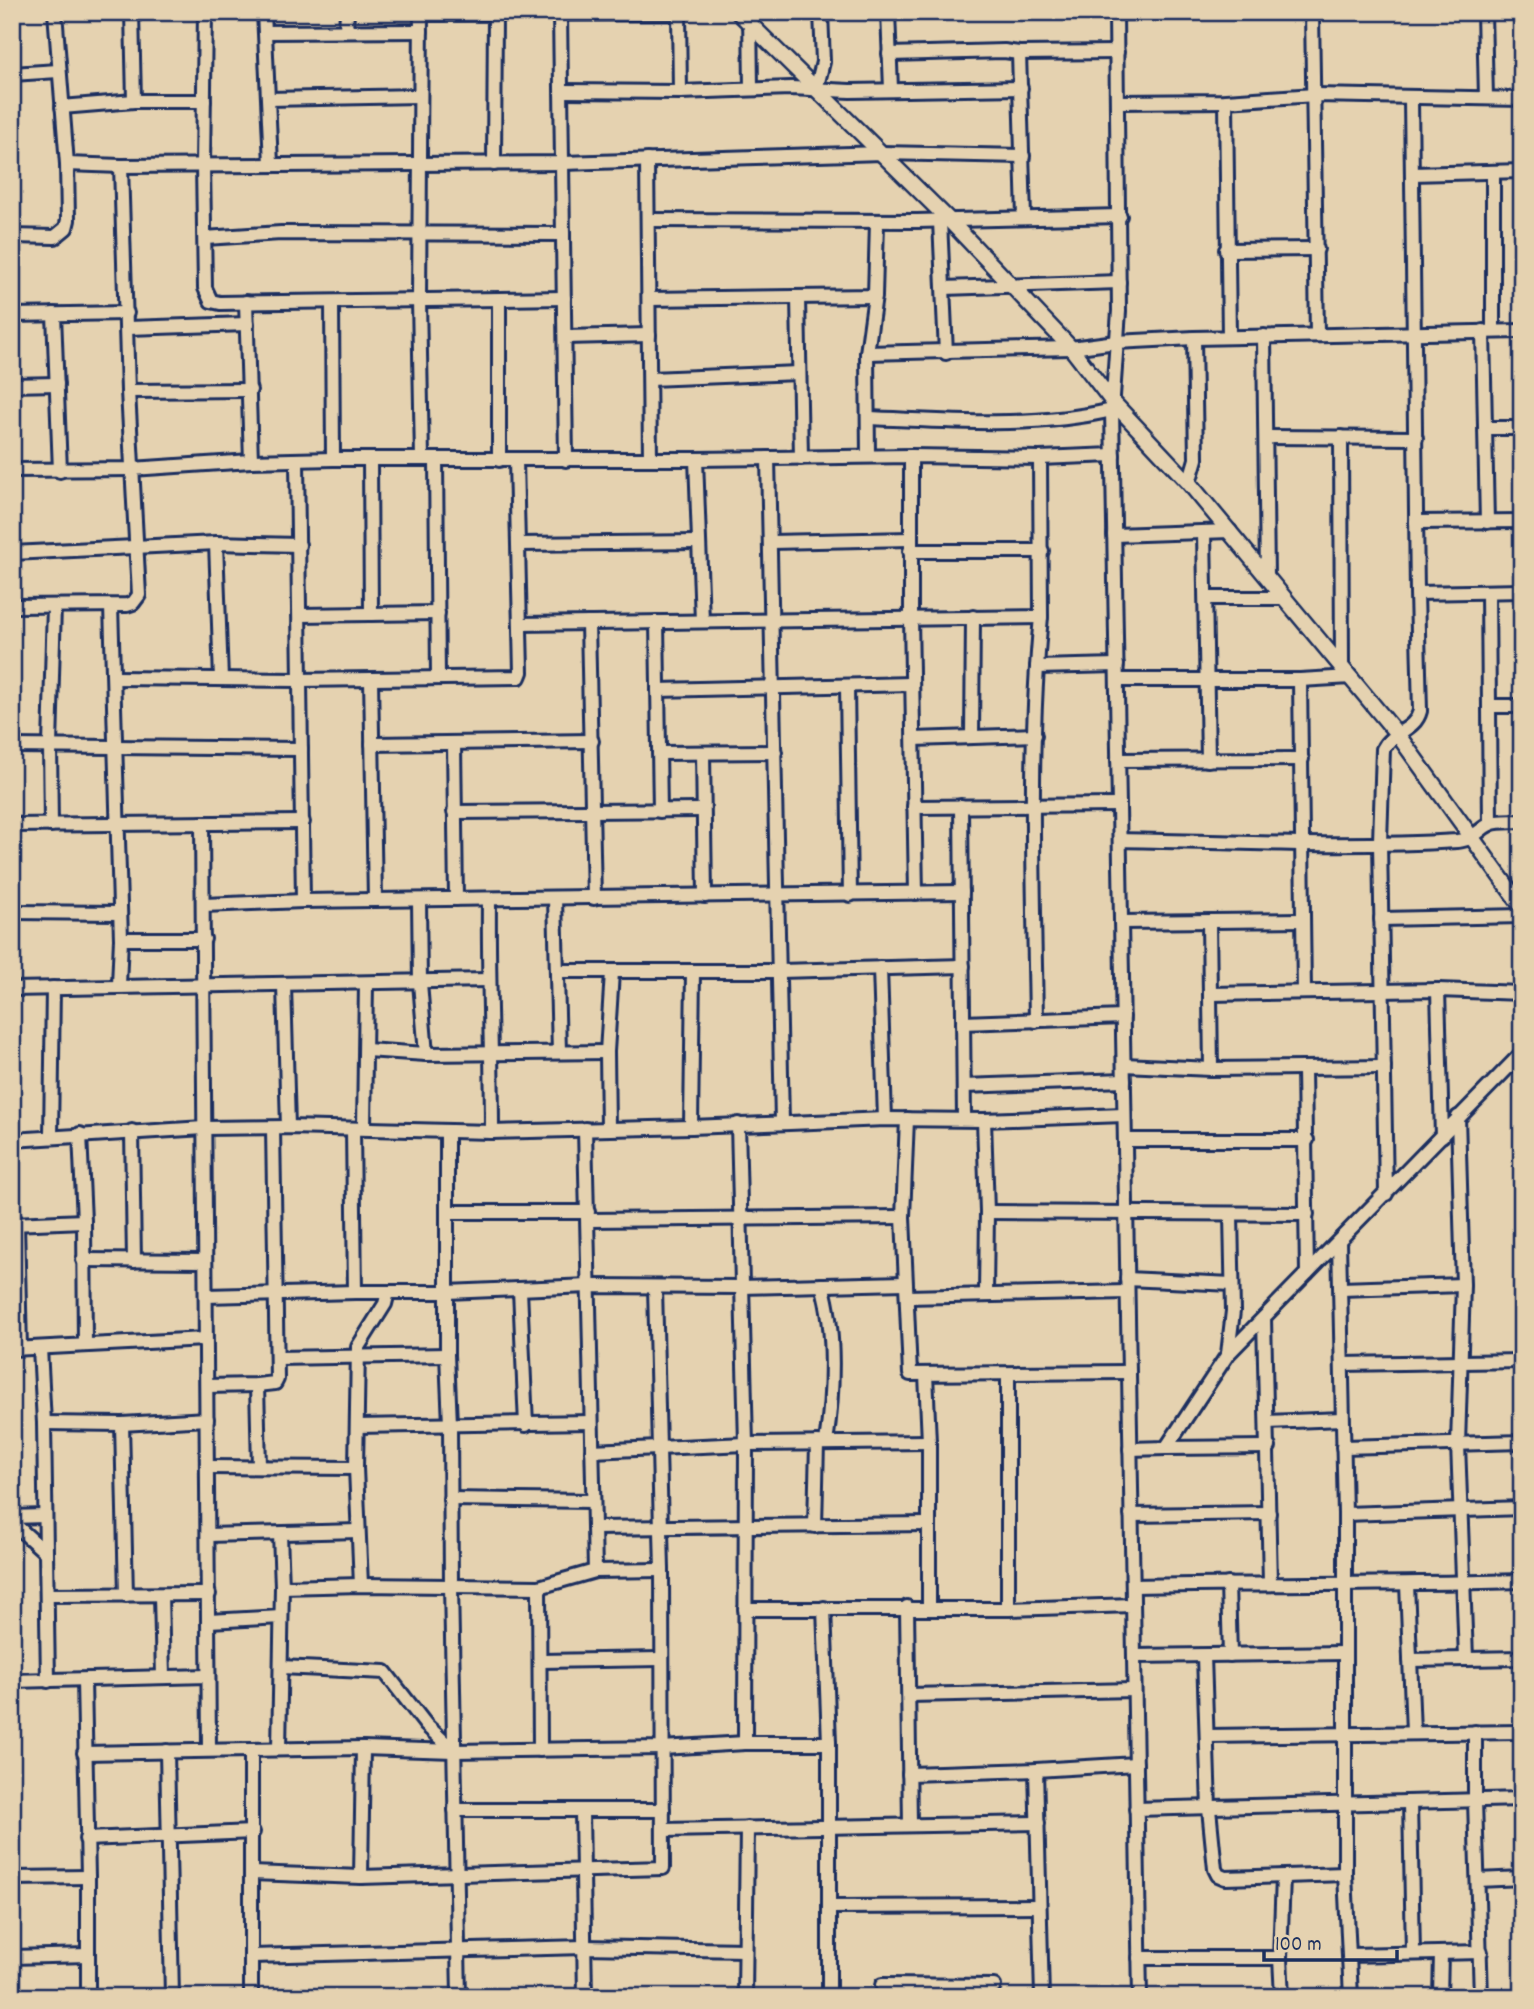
<svg xmlns="http://www.w3.org/2000/svg" width="1534" height="2009" font-family="Dekko,sans-serif">
	<style>
		.lines { fill: none; stroke-linecap: round; stroke-linejoin: round }
		.minor-casing { stroke: #1b2f5e; stroke-width: 18 }
		.major-casing { stroke: #1b2f5e; stroke-width: 19 }
		.minor { stroke: #e5d2b0; stroke-width: 12 }
		.major { stroke: #e5d2b0; stroke-width: 14 }
	</style>
	<rect width="100%" height="100%" fill="#e5d2b0"/>
	<filter id="ink" filterUnits="userSpaceOnUse"><feTurbulence type="fractalNoise" baseFrequency=".0143" numOctaves="2"/><feDisplacementMap in="SourceGraphic" scale="14" xChannelSelector="R" yChannelSelector="G"/><feConvolveMatrix kernelMatrix="1 2 1 2 8 2 1 2 1" color-interpolation-filters="sRGB"/></filter>
	<g filter="url(#ink)">
		<g class="lines">
			<defs>
				<g id="minor">
					<polyline points="132,12 134,101"/>
					<polyline points="205,12 203,165 205,288 211,301 220,303 564,298"/>
					<polyline points="264,12 271,164"/>
					<polyline points="421,12 419,300 422,459"/>
					<polyline points="679,12 680,92"/>
					<polyline points="750,12 751,89"/>
					<polyline points="888,12 891,89"/>
					<polyline points="1116,12 1119,311 1112,410 1140,1997"/>
					<polyline points="1312,12 1317,334"/>
					<polyline points="1484,12 1486,98"/>
					<polyline points="560,13 566,460"/>
					<polyline points="1116,13 1155,12"/>
					<polyline points="421,14 679,13"/>
					<polyline points="346,30 347,12"/>
					<polyline points="266,32 421,31"/>
					<polyline points="1019,53 1024,217"/>
					<polyline points="889,54 1004,51 1019,53 1117,52"/>
					<polyline points="12,74 58,71"/>
					<polyline points="816,90 823,62 821,12"/>
					<polyline points="562,91 680,92 791,88 850,91 1021,88"/>
					<polyline points="269,99 419,96"/>
					<polyline points="1226,101 1229,337"/>
					<polyline points="1118,102 1226,101 1315,95 1522,99"/>
					<polyline points="62,107 134,101 204,101"/>
					<polyline points="647,160 650,459"/>
					<polyline points="67,164 121,166 563,163 882,153 1023,156"/>
					<polyline points="494,164 495,14"/>
					<polyline points="1412,174 1522,171"/>
					<polyline points="648,220 917,221 1120,216"/>
					<polyline points="940,221 946,353"/>
					<polyline points="12,236 55,237 66,228 68,220 67,164 55,12"/>
					<polyline points="205,238 281,233 563,234"/>
					<polyline points="1226,250 1317,249"/>
					<polyline points="944,288 1119,282"/>
					<polyline points="798,297 801,458"/>
					<polyline points="649,299 875,296 877,222"/>
					<polyline points="499,300 499,460"/>
					<polyline points="246,302 251,461"/>
					<polyline points="332,302 333,459"/>
					<polyline points="54,314 60,471"/>
					<polyline points="12,315 127,313"/>
					<polyline points="128,328 247,324"/>
					<polyline points="1483,331 1487,522"/>
					<polyline points="1493,331 1493,172"/>
					<polyline points="1264,336 1267,576"/>
					<polyline points="565,337 649,335"/>
					<polyline points="867,353 1071,348 1116,342 1194,338 1522,331"/>
					<polyline points="650,379 799,373"/>
					<polyline points="12,385 57,384"/>
					<polyline points="128,391 250,390"/>
					<path d="M868,418c81,3 164,11 244,-8"/>
					<polyline points="1486,428 1522,428"/>
					<polyline points="1266,437 1416,438"/>
					<polyline points="1341,437 1342,666"/>
					<polyline points="868,456 867,353 875,296"/>
					<polyline points="911,456 911,618 916,893"/>
					<polyline points="768,458 782,1122"/>
					<polyline points="370,459 371,614"/>
					<polyline points="436,459 438,677"/>
					<polyline points="696,459 702,621"/>
					<polyline points="297,461 303,901"/>
					<polyline points="12,470 132,469 251,461 333,459 696,459 911,456 1040,458 1113,455"/>
					<polyline points="1189,483 1196,459 1194,338"/>
					<polyline points="1416,522 1522,521"/>
					<polyline points="1204,532 1208,760"/>
					<polyline points="1114,535 1230,531"/>
					<polyline points="771,542 910,539"/>
					<polyline points="216,543 221,679"/>
					<polyline points="519,544 699,542"/>
					<polyline points="910,551 1042,551"/>
					<polyline points="12,553 216,543 299,545"/>
					<polyline points="1488,592 1490,824"/>
					<polyline points="1417,593 1522,591"/>
					<polyline points="1207,598 1284,598"/>
					<polyline points="12,606 127,605 133,603 139,595 128,391 121,166"/>
					<polyline points="111,606 121,939 119,985"/>
					<polyline points="300,615 438,613"/>
					<polyline points="657,622 660,811"/>
					<polyline points="588,623 594,898"/>
					<polyline points="520,624 1041,617 1040,458"/>
					<polyline points="1037,667 1117,665"/>
					<polyline points="115,678 299,680 519,677 521,672 516,460"/>
					<polyline points="371,679 375,900"/>
					<polyline points="1117,680 1300,680 1351,677"/>
					<polyline points="1300,680 1304,992"/>
					<polyline points="847,686 850,895"/>
					<polyline points="658,690 912,684"/>
					<polyline points="1489,706 1522,706"/>
					<polyline points="972,736 973,617"/>
					<polyline points="914,739 1035,735"/>
					<polyline points="372,744 592,741"/>
					<polyline points="454,744 456,899"/>
					<polyline points="12,746 301,749"/>
					<polyline points="659,753 775,752"/>
					<polyline points="703,753 705,896"/>
					<polyline points="1118,760 1302,759"/>
					<polyline points="961,806 964,1119"/>
					<polyline points="914,807 1119,805"/>
					<polyline points="454,812 703,810"/>
					<polyline points="202,823 209,1750"/>
					<polyline points="12,825 303,822"/>
					<polyline points="51,825 50,745 54,606"/>
					<path d="M1120,840c112,2 225,8 337,1 19,-2 19,-10 33,-17 8,-4 23,-2 32,-3"/>
					<polyline points="555,898 559,1052"/>
					<path d="M489,899c-1,78 3,155 3,233"/>
					<polyline points="419,900 420,983 426,1054"/>
					<polyline points="204,905 303,901 962,892"/>
					<polyline points="12,912 120,913"/>
					<polyline points="1381,919 1522,916"/>
					<polyline points="1121,922 1302,920"/>
					<polyline points="1209,922 1211,1069"/>
					<polyline points="121,939 204,939"/>
					<polyline points="880,968 885,1119"/>
					<polyline points="558,971 780,971 963,966"/>
					<polyline points="284,985 288,1127"/>
					<polyline points="12,989 488,980"/>
					<polyline points="1438,990 1442,1136"/>
					<polyline points="1211,994 1438,990 1522,993"/>
					<path d="M1036,1021c-2,-135 -8,-270 5,-404"/>
					<polyline points="963,1023 1123,1017"/>
					<polyline points="366,1050 426,1054 607,1052"/>
					<polyline points="1124,1065 1211,1069 1384,1067"/>
					<polyline points="1304,1069 1307,1273"/>
					<polyline points="964,1086 1124,1080"/>
					<polyline points="1458,1117 1463,1285 1458,1444 1466,1658"/>
					<polyline points="907,1119 903,1217 910,1374 1129,1372"/>
					<polyline points="984,1120 987,1212 986,1295"/>
					<polyline points="738,1124 746,1444 745,1743"/>
					<polyline points="691,1127 693,971"/>
					<polyline points="364,1128 366,983"/>
					<polyline points="608,1128 607,1052 612,972"/>
					<polyline points="353,1129 355,1292"/>
					<polyline points="585,1129 595,1571"/>
					<polyline points="132,1131 134,1261"/>
					<polyline points="447,1132 447,1355 450,1424 451,1586 459,1997"/>
					<polyline points="80,1134 84,1221 85,1345"/>
					<polyline points="51,1137 53,988"/>
					<polyline points="12,1140 204,1128 288,1127 492,1132 691,1127 885,1119 984,1120 1124,1115"/>
					<polyline points="1125,1140 1307,1140"/>
					<path d="M1386,1194l-6,-352 3,-93c8,-17 32,-18 37,-38l-3,-118 -6,-494"/>
					<polyline points="447,1212 588,1212"/>
					<polyline points="987,1212 1307,1214"/>
					<polyline points="589,1220 903,1217"/>
					<polyline points="12,1224 84,1221"/>
					<polyline points="17,1224 20,1348"/>
					<polyline points="1339,1241 1345,1514 1345,1874 1351,1997"/>
					<polyline points="83,1260 205,1261"/>
					<polyline points="1127,1279 1232,1284"/>
					<path d="M822,1285c14,46 11,111 4,158"/>
					<polyline points="1341,1289 1463,1285"/>
					<polyline points="520,1290 526,1425"/>
					<polyline points="206,1296 355,1292 447,1292 589,1286 740,1287 905,1283"/>
					<polyline points="907,1297 1127,1292"/>
					<polyline points="1264,1318 1270,1583"/>
					<polyline points="40,1348 44,1423 48,1681"/>
					<polyline points="12,1349 205,1339"/>
					<polyline points="1228,1354 1233,1311 1231,1215"/>
					<polyline points="278,1358 447,1355"/>
					<polyline points="1342,1364 1522,1361"/>
					<polyline points="926,1374 929,1442 929,1608"/>
					<polyline points="257,1385 259,1467"/>
					<polyline points="207,1386 257,1385 275,1383 277,1379 273,1128"/>
					<polyline points="1267,1422 1342,1419"/>
					<polyline points="44,1423 122,1424 207,1419"/>
					<polyline points="122,1424 126,1595"/>
					<polyline points="357,1426 591,1422"/>
					<polyline points="1343,1447 1522,1442"/>
					<polyline points="1166,1448 1269,1447"/>
					<polyline points="1130,1449 1166,1448 1228,1354 1522,1053"/>
					<polyline points="592,1451 746,1444 929,1442"/>
					<polyline points="207,1467 356,1468"/>
					<polyline points="450,1499 592,1501"/>
					<polyline points="1345,1514 1522,1508"/>
					<polyline points="1131,1515 1269,1513"/>
					<polyline points="12,1517 44,1516"/>
					<polyline points="12,1522 45,1552"/>
					<polyline points="815,1526 817,1443"/>
					<polyline points="594,1528 929,1524"/>
					<polyline points="208,1535 358,1531"/>
					<polyline points="1228,1584 1230,1655"/>
					<polyline points="1407,1584 1413,1732"/>
					<polyline points="361,1585 356,1468 358,1347 385,1304 388,1292"/>
					<path d="M1133,1586c129,-3 259,-1 389,-5"/>
					<polyline points="282,1587 361,1585 539,1587 595,1571 662,1570"/>
					<polyline points="539,1587 540,1750"/>
					<polyline points="47,1595 209,1594"/>
					<polyline points="161,1595 163,1677"/>
					<polyline points="907,1607 910,1825"/>
					<polyline points="824,1608 829,1743 829,1997"/>
					<polyline points="745,1609 1008,1609 1133,1605"/>
					<polyline points="1008,1609 1008,1374"/>
					<polyline points="209,1621 281,1617"/>
					<polyline points="1134,1656 1343,1653"/>
					<polyline points="1204,1656 1209,1809 1215,1869 1218,1875 1225,1878 1345,1874"/>
					<polyline points="1410,1660 1522,1658"/>
					<polyline points="541,1661 661,1659"/>
					<polyline points="281,1667 385,1672 426,1725 454,1751"/>
					<polyline points="84,1680 88,1877 88,1997"/>
					<polyline points="12,1681 208,1676"/>
					<polyline points="909,1695 1134,1690"/>
					<polyline points="1475,1732 1475,1801 1481,1997"/>
					<polyline points="1208,1736 1522,1732"/>
					<polyline points="279,1749 282,1587 280,1534"/>
					<polyline points="167,1751 172,1997"/>
					<polyline points="84,1753 363,1748 454,1751 662,1748 745,1743 829,1743"/>
					<polyline points="1036,1770 1042,1997"/>
					<polyline points="909,1774 1036,1770 1136,1764"/>
					<polyline points="1410,1803 1413,1953"/>
					<polyline points="1136,1809 1522,1799"/>
					<polyline points="455,1810 663,1810"/>
					<polyline points="582,1811 585,1997"/>
					<polyline points="663,1830 1038,1823"/>
					<polyline points="86,1839 253,1832"/>
					<polyline points="251,1873 361,1877 663,1868 662,1570 655,1287"/>
					<polyline points="361,1877 363,1748"/>
					<polyline points="12,1878 88,1877"/>
					<polyline points="1478,1880 1522,1878"/>
					<polyline points="829,1907 1039,1906"/>
					<polyline points="1350,1955 1481,1952"/>
					<polyline points="252,1956 584,1947 745,1950"/>
					<polyline points="12,1957 88,1955"/>
					<polyline points="1139,1958 1280,1958"/>
					<polyline points="882,1985 994,1986"/>
					<polyline points="251,1997 251,1750"/>
					<polyline points="745,1997 747,1828"/>
					<polyline points="1282,1997 1280,1958 1283,1877"/>
					<polyline points="1440,1997 1441,1953"/>
				</g>
				<polyline id="major" points="738,12 949,220 1071,348 1112,401 1189,483 1398,735 1522,907"/>
			</defs>
			<use href="#minor" class="minor-casing"/>
			<use href="#major" class="major-casing"/>
			<use href="#minor" class="minor"/>
			<use href="#major" class="major"/>
		</g>
	</g>
	<rect width="1534" height="2009" fill="none" stroke="#e5d2b0" stroke-width="42"/>
	<rect x="21" y="21" width="1492" height="1967" fill="none" stroke="#1b2f5e" stroke-width="2.5" filter="url(#ink)"/>
	<path d="M1264 1950v10h133v-10" fill="none" stroke="#1b2f5e" stroke-width="3.5"/>
	<text x="1275" y="1950" font-size="21" fill="#1b2f5e" stroke="#e5d2b0" stroke-width="5" paint-order="stroke">100 m</text>
</svg>
